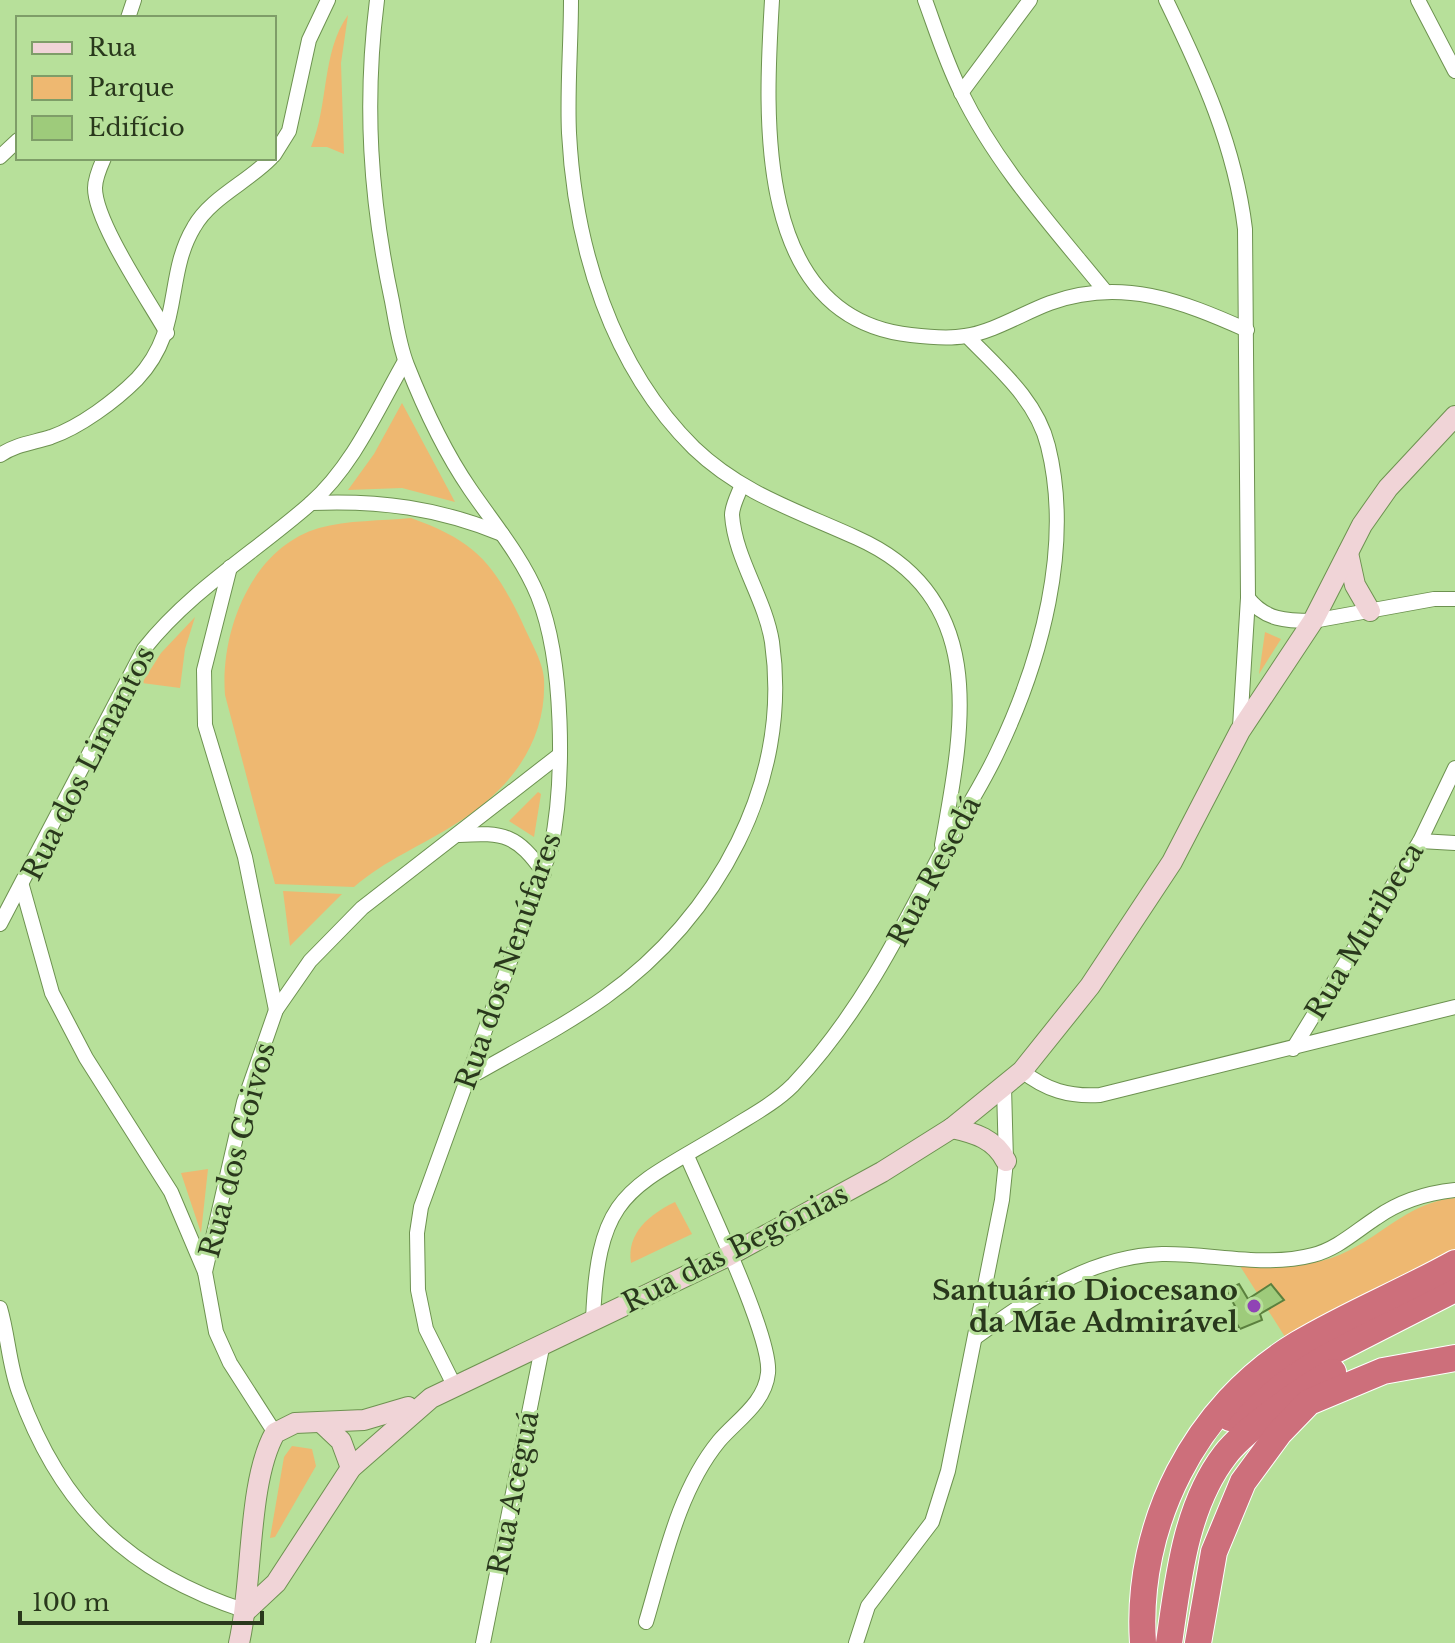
<svg xmlns="http://www.w3.org/2000/svg" width="1455" height="1643" font-family="'Libre Baskerville',serif">
	<style>
		.green { fill: #eeb871 }
		.building { fill: #9ecb7b; stroke: #5b803e; stroke-width: 2 }
		.lines { fill: none; stroke-linecap: round; stroke-linejoin: round }
		.street-casing { stroke: #6d9250; stroke-width: 16 }
		.secondary-casing { stroke: #6d9250; stroke-width: 22 }
		.highway-casing { stroke: #fff; stroke-width: 28 }
		.street { stroke: #fff; stroke-width: 14 }
		.secondary { stroke: #f0d4d7; stroke-width: 20 }
		.highway { stroke: #cd6f7b; stroke-width: 26 }
		.poi-dot { fill: #9044b5; stroke: #b7e09a; stroke-width: 3 }
		.labels { text-anchor: middle; stroke-width: 6; stroke-linejoin: round; paint-order: stroke }
		.street-label { font-size: 28px; fill: #29381c; stroke: #b7e09a }
		.poi-label { font-size: 28px; font-weight: bold; fill: #29381c; stroke: #b7e09a; text-anchor: end }
	</style>
	<rect width="100%" height="100%" fill="#b7e09a"/>
	<g class="green">
		<path d="M348,15l-7,48 3,91 -17,-7h-16c18,-42 10,-94 37,-132z"/>
		<polygon points="402,403 455,502 402,488 348,490 374,454"/>
		<path d="M411,518c64,23 82,44 111,104 7,17 21,39 22,57 3,64 -35,111 -87,144 -34,22 -72,37 -103,64l-79,-3 -50,-189c-5,-63 26,-147 94,-167 28,-8 63,-7 92,-10z"/>
		<polygon points="195,617 185,649 180,688 142,683 161,653"/>
		<polygon points="1265,632 1281,639 1259,674"/>
		<polygon points="538,792 541,794 534,837 509,821"/>
		<polygon points="283,891 342,894 290,946"/>
		<polygon points="208,1169 201,1233 181,1173"/>
		<path d="M1455,1198v53l-168,89 -47,-74c38,1 76,2 110,-16 37,-19 61,-48 105,-52z"/>
		<path d="M675,1202l17,32 -61,29c-5,-30 19,-49 44,-61z"/>
		<polygon points="292,1446 312,1449 316,1466 275,1537 270,1538 284,1457"/>
	</g>
	<polygon class="building" points="1239,1284 1248,1299 1271,1284 1284,1300 1260,1314 1262,1320 1240,1329 1228,1310 1235,1306 1226,1290"/>
	<g class="lines">
		<defs>
			<g id="street">
				<path d="M377,0c-13,103 -7,199 15,301 4,21 7,44 15,64 17,43 37,86 63,124 24,35 52,68 68,107 26,65 27,184 13,252l-130,359 -4,26 1,57 8,39 28,56"/>
				<path d="M571,0c0,45 -4,89 -2,133 6,114 42,233 125,315 48,46 104,63 163,90 134,60 106,190 85,307"/>
				<path d="M772,0c-7,117 -19,318 139,335 17,2 37,4 54,1 28,-4 58,-23 85,-33 71,-26 132,-2 197,27"/>
				<path d="M925,0c11,30 21,62 36,92 36,74 92,135 144,199"/>
				<path d="M1166,0c36,74 69,146 79,229l3,369 -8,129"/>
				<polyline points="1418,0 1455,71"/>
				<polyline points="128,18 134,0"/>
				<polyline points="961,93 1030,0"/>
				<polyline points="274,155 289,131 309,40 328,0"/>
				<polyline points="0,157 18,140"/>
				<path d="M104,158c-4,9 -9,20 -9,30 0,34 54,113 72,145"/>
				<path d="M0,455c17,-11 32,-12 51,-18 29,-10 64,-36 86,-58 47,-50 27,-102 57,-152 16,-29 54,-45 77,-69"/>
				<path d="M311,503c69,-3 127,5 191,31"/>
				<polyline points="230,567 204,670 205,725 245,857 276,1010"/>
				<path d="M1248,598c17,22 38,23 65,23l121,-22h21"/>
				<path d="M459,835c46,-3 58,0 85,38"/>
				<polyline points="1420,841 1455,843"/>
				<polyline points="22,886 52,993 86,1058 171,1192 205,1272"/>
				<path d="M0,924l144,-275c47,-59 110,-96 166,-145 43,-38 67,-94 95,-143"/>
				<polyline points="1293,1049 1420,841 1455,768"/>
				<path d="M1022,1071c24,19 47,26 78,24l355,-88"/>
				<path d="M470,1077c45,-26 93,-50 135,-80 112,-80 187,-215 167,-355 -7,-44 -37,-83 -40,-127 0,-9 6,-20 9,-28"/>
				<path d="M0,1308c8,27 9,57 19,84 42,116 110,181 227,219"/>
				<path d="M593,1320c5,-132 37,-130 140,-193 21,-13 43,-25 60,-42 64,-68 104,-146 146,-228 19,-36 42,-69 59,-106 43,-90 75,-205 50,-305 -11,-46 -50,-78 -81,-110"/>
				<path d="M976,1337c56,-40 115,-81 186,-83 49,-1 102,14 151,1 24,-6 43,-24 63,-37 24,-17 50,-25 79,-28"/>
				<polyline points="275,1433 230,1363 216,1332 205,1272 244,1102 276,1010 310,961 362,908 558,756"/>
				<path d="M646,1622c18,-60 32,-131 73,-181 18,-21 46,-38 49,-68 4,-36 -64,-177 -81,-217"/>
				<polyline points="483,1643 543,1343"/>
				<polyline points="856,1643 868,1606 932,1522 948,1471 1002,1200 1006,1161 1004,1087"/>
			</g>
			<g id="secondary">
				<polyline points="1348,553 1355,585 1370,611"/>
				<path d="M952,1128c23,5 43,11 54,33"/>
				<polyline points="323,1424 341,1441 351,1468"/>
				<polyline points="246,1611 276,1583 351,1468 431,1398 728,1256 882,1172 952,1128 1022,1071 1090,986 1172,862 1240,731 1313,621 1362,525 1388,488 1455,416"/>
				<path d="M239,1643c14,-58 8,-161 36,-210l20,-10 69,-3 44,-13"/>
			</g>
			<g id="highway">
				<polyline points="1230,1418 1312,1362 1455,1289"/>
				<path d="M1143,1643c-8,-118 52,-237 155,-299 50,-30 105,-52 157,-81"/>
				<path d="M1169,1643c9,-62 16,-136 56,-188 19,-25 80,-68 108,-83"/>
				<polyline points="1198,1643 1214,1552 1243,1482 1279,1433 1309,1402 1383,1371 1455,1358"/>
			</g>
		</defs>
		<use href="#street" class="street-casing"/>
		<use href="#secondary" class="secondary-casing"/>
		<use href="#highway" class="highway-casing"/>
		<use href="#street" class="street"/>
		<use href="#secondary" class="secondary"/>
		<use href="#highway" class="highway"/>
	</g>
	<circle class="poi-dot" cx="1254" cy="1306" r="8"/>
	<g class="labels">
		<g class="street-label">
			<text transform="translate(88 763) rotate(-63)" y="10">Rua dos Limantos</text>
			<text transform="translate(934 871) rotate(-62)" y="10">Rua Resedá</text>
			<text transform="translate(1364 931) rotate(-59)" y="10">Rua Muribeca</text>
			<text transform="translate(508 961) rotate(-71)" y="10">Rua dos Nenúfares</text>
			<text transform="translate(237 1150) rotate(-75)" y="10">Rua dos Goivos</text>
			<text transform="translate(735 1248) rotate(-27)" y="10">Rua das Begônias</text>
			<text transform="translate(513 1493) rotate(-79)" y="10">Rua Aceguá</text>
		</g>
		<g class="poi-label">
			<text x="1238" y="1300">Santuário Diocesano<tspan x="1238" dy="32">da Mãe Admirável</tspan></text>
		</g>
	</g>
	<rect x="16" y="16" width="260" height="144" fill="#b7e09a" stroke="#7e9d68" stroke-width="2"/>
	<rect x="32" y="42" width="40" height="12" fill="#f0d4d7" stroke="#7e9d68" stroke-width="2"/>
	<text x="88" y="56" font-size="24" fill="#29381c">Rua</text>
	<rect x="32" y="76" width="40" height="24" fill="#eeb871" stroke="#7e9d68" stroke-width="2"/>
	<text x="88" y="96" font-size="24" fill="#29381c">Parque</text>
	<rect x="32" y="116" width="40" height="24" fill="#9ecb7b" stroke="#7e9d68" stroke-width="2"/>
	<text x="88" y="136" font-size="24" fill="#29381c">Edifício</text>
	<path d="M20 1611v12h242v-12" fill="none" stroke="#29381c" stroke-width="4"/>
	<text x="32" y="1611" font-size="24" fill="#29381c" stroke="#b7e09a" stroke-width="6" paint-order="stroke">100 m</text>
</svg>
